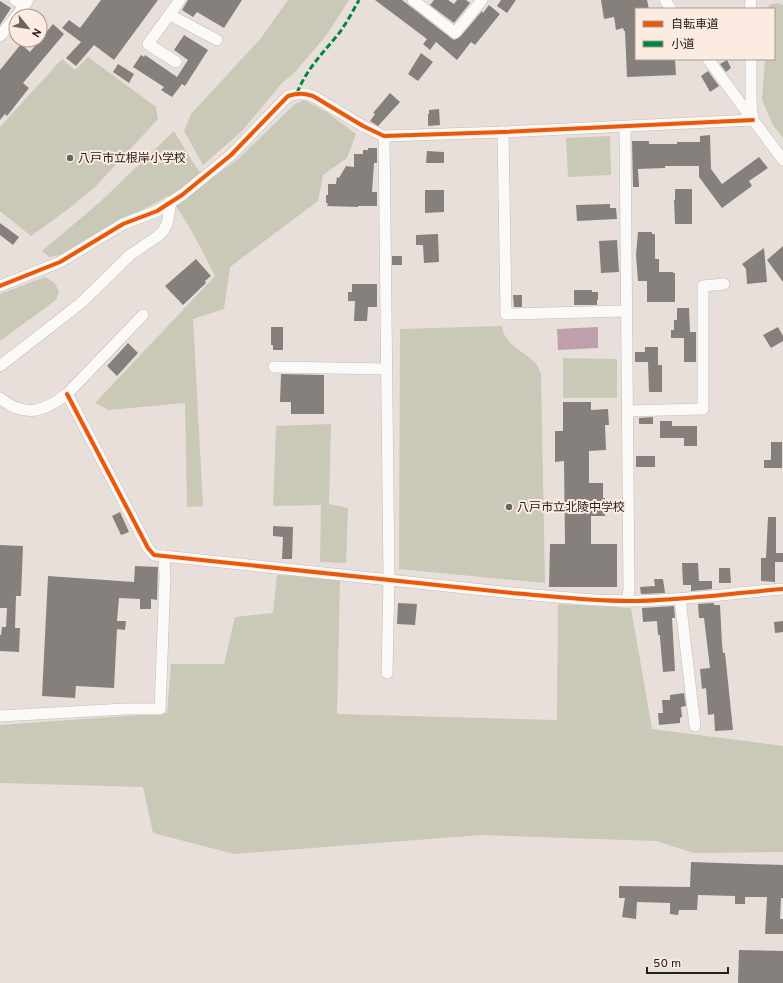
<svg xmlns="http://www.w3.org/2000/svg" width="783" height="983" font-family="Overpass,'Noto Sans JP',sans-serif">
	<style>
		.green { fill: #cac8b6 }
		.water { fill: #bf9fac }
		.building { fill: #85807b }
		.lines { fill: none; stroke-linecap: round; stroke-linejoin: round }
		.minor-casing { stroke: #c2bbb7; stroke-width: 12 }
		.minor { stroke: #fcfaf9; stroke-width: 11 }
		.quiet { stroke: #00873e; stroke-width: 3; stroke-dasharray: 6 3; stroke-linecap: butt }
		.cycleway-casing { stroke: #fcebe1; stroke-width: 6 }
		.cycleway { stroke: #e8590c; stroke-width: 4 }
		.poi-dot { fill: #6a635f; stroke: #fcebe1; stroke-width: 1.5 }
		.labels { text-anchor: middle; stroke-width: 4; stroke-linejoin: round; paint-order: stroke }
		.poi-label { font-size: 12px; fill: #26201d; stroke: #fcebe1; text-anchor: start }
	</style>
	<rect width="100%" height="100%" fill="#e8dfda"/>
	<g class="green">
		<polygon points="288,0 349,0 326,36 293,74 282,83 242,131 203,165 184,131 191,114 261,38"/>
		<polygon points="777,3 783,5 783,138 773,125 762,100 765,59 774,59 774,9 768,9 769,5"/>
		<polygon points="88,57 156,107 158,119 95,187 71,207 31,236 0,211 0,127 62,59 75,70"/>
		<path d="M304,100l24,13 28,21 -9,24 -24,17 -5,26 -88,66 -6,42 -31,10 10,187 -16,1 -2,-104 -76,7 -14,-7 120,-127c-14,-27 -27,-56 -47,-80l-24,13 -23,10 -56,35 -16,3 -7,-6 58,-49 74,-71 18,30 15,21 31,-23 57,-55z"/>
		<polygon points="610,136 611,175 568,177 566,138"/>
		<polygon points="45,277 54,282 59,291 56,300 0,341 0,294"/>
		<path d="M502,326c2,20 24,25 35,39 1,2 3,6 4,9l4,209 -146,-14 1,-240z"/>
		<polygon points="563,358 617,359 617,398 563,398"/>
		<polygon points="331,424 329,504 348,508 346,563 320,562 321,505 273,506 276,426"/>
		<polygon points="277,575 340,579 337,714 557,720 558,604 631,608 652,729 783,746 783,852 694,853 656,841 482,835 234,854 153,833 143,787 0,783 0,725 167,713 171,664 224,664 235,617 273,613"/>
	</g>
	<polygon class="water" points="598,327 598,348 558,350 557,329"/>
	<g class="building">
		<polygon points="101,0 158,0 114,60 94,45 76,66 66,58 81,42 62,28 69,20 80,28"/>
		<polygon points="188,0 242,0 224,28 197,12 193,17 182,10"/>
		<polygon points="375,0 402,0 451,38 454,40 460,37 482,11 483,13 489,5 500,14 475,45 471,42 457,60 436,42 430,50 423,44 427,39"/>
		<polygon points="434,0 448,0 454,4 457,0 466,0 470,3 454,23 430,5"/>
		<polygon points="501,0 516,0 507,13 497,6"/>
		<polygon points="601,0 647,0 649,9 636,9 636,59 675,59 676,75 627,77 625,31 624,31 623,28 616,30 614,17 604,19"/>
		<polygon points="0,1 11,8 0,25"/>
		<polygon points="53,24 64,34 23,83 29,88 7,116 5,114 0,120 0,70 21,44 30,52"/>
		<polygon points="184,35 208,50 185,86 182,84 172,97 161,90 164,87 133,67 141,55 144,57 145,55 177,77 188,60 174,50"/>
		<polygon points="421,53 433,62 418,81 408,74"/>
		<polygon points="727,60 731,68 726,72 720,64"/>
		<polygon points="118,64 134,74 129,83 113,72"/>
		<polygon points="708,71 719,86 710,92 701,76"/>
		<polygon points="390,93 400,102 378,126 370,121 375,114 373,113"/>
		<polygon points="439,109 440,125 428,126 428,114 429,114 429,110"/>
		<polygon points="710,135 711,169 722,184 759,157 768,168 749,181 752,186 722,208 699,177 699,166 665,166 665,168 638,169 639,187 633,187 632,141 649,141 649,144 677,144 677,142 700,142 700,136"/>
		<polygon points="368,148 377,148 377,163 374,163 372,192 377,192 377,206 358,206 358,207 327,206 328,203 326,203 326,195 328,195 328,184 336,184 337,177 339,178 346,166 354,167 354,154 363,154 363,150 368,150"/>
		<polygon points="427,151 444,152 444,163 426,163"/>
		<polygon points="675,189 692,189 692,224 675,224 674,200 675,200"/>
		<polygon points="425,190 444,190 444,212 425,213"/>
		<polygon points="610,204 610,208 616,208 617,219 577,221 576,205"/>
		<polygon points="0,223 19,237 13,245 0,235"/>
		<polygon points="638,232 652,232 652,234 655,234 655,259 659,259 659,272 673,272 673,273 675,273 675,302 647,302 647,281 638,281 636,255"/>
		<polygon points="438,234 439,262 424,263 423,245 416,245 416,235"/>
		<polygon points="617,240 619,272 601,273 599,241"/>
		<polygon points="783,246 783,282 767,260"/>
		<polygon points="764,248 767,282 747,284 746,269 742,264"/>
		<rect x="392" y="256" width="10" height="9"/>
		<polygon points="196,259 211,276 205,281 206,283 183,305 165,286"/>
		<polygon points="352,284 377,284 377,307 368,307 367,321 354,321 355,301 348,301 348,292 352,292"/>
		<polygon points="574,290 592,290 592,292 598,292 598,300 597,300 597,305 574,305"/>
		<polygon points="513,295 522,295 522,307 514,307"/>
		<polygon points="677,308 689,308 690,332 696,332 696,362 684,362 684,338 671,338 671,330 674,330 674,320 677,320"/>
		<polygon points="271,327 283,327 283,350 273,350 273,345 271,345"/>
		<polygon points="778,327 783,336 783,341 771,348 763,335"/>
		<polygon points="128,343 138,353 117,376 107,366"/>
		<polygon points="645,347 658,347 658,365 662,365 662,392 649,392 648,362 635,362 635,352 645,352"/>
		<polygon points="281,374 324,375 324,414 291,414 291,402 280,402"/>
		<polygon points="563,402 591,402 591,410 608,409 609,425 605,425 606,450 589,451 589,483 603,483 603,498 605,498 605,516 591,516 591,544 617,544 617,587 549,587 550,544 565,544 564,461 555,462 555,431 563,431"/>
		<polygon points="653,417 653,424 639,424 639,418"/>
		<polygon points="660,421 672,421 672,426 697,426 697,446 684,446 684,438 660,438"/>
		<polygon points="771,442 782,442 782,468 764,468 764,460 771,460"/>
		<rect x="636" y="456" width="19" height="11"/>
		<polygon points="120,512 129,532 121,535 112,516"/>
		<polygon points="768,517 776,517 776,553 783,553 783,562 775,562 775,582 761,581 761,558 766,558"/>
		<polygon points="273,526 293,527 292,559 282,559 283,537 273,536"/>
		<polygon points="0,545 23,546 21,596 16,596 15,628 20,628 19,652 0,651 0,635 1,635 2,627 6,627 7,608 0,608"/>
		<polygon points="682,563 698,563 699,581 712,581 712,589 691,591 691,585 683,585"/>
		<polygon points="135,566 158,567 157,600 151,599 151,609 140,609 140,599 119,598 117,621 126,621 125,630 117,629 114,688 76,686 75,698 42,696 48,576 134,582"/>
		<polygon points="719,568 730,568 731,583 719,583"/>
		<polygon points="654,579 663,579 665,593 641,594 640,587 655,586"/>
		<polygon points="398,603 417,604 415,625 397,624"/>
		<polygon points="712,603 714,603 714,605 720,605 722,644 723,653 725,653 733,730 715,731 714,714 708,715 706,688 702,689 700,669 710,668 704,618 699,618 698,604"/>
		<polygon points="674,606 675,618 672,618 675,671 663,672 660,638 660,635 658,635 657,621 643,622 642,608"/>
		<polygon points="783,621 783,632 775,633 774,622"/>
		<polygon points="684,693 686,706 681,707 682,717 680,718 680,723 659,725 658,713 663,713 662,700 670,700 670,695"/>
		<polygon points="691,862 783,865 783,898 781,898 780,919 783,919 783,934 765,934 767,897 745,897 745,904 735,904 735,896 698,895 697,910 679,910 678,915 670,914 670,903 637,902 636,919 622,917 625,898 619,898 619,886 690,887"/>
		<polygon points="739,950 783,951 783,983 738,983"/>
	</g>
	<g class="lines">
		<defs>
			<g id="minor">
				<polyline points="15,0 24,6"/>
				<polyline points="413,0 455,33 482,0"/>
				<polyline points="665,0 671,9"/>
				<polyline points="750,9 751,0"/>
				<polyline points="170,15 217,40"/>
				<polyline points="17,16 28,0"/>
				<polyline points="0,36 16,17"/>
				<polyline points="708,59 752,119"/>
				<polyline points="751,59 751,101 753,120 783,160"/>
				<polyline points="176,62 148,44 180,0"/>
				<polyline points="625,127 629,590 627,601"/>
				<polyline points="503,132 506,314 626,311"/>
				<polyline points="384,136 389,580 387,673"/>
				<path d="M0,286l60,-24 63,-38 34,-13 25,-16 49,-40 57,-59c10,-3 15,-3 25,0l50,30 21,10 119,-4 250,-12"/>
				<polyline points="0,366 81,303 130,255 158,236 163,231 167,224 171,202"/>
				<polyline points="274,367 386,369"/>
				<path d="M67,394l81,154 6,7 358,38c38,3 77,8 116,8 52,0 103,-8 155,-12"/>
				<path d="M0,398c25,20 43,14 67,-4l76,-79"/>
				<polyline points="628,411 703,409 703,286 724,284"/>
				<polyline points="680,599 695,726"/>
				<polyline points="0,716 125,709 160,709 165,577 164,556"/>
			</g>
		</defs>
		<use href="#minor" class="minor-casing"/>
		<use href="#minor" class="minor"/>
		<path class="quiet" d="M297,93c10,-25 27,-41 43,-61 7,-10 13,-21 19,-32"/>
		<defs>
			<g id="cycleway">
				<path d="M0,286l60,-24 63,-38 34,-13 25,-16 49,-40 57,-59c10,-3 15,-3 25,0l50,30 21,10 119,-4 250,-12"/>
				<path d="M67,394l81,154 6,7 358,38c38,3 77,8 116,8 52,0 103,-8 155,-12"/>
			</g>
		</defs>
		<use href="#cycleway" class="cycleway-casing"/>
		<use href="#cycleway" class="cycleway"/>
	</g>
	<g class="poi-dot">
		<circle cx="70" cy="158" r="4"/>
		<circle cx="509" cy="507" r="4"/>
	</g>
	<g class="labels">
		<g class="poi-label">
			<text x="78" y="162">八戸市立根岸小学校</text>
			<text x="517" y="511">八戸市立北陵中学校</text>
		</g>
	</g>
	<rect x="635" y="8" width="140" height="52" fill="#fcebe1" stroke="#a69a93"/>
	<rect x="643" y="21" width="20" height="6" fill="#e8590c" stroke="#a69a93"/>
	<text x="671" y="28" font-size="12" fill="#26201d">自転車道</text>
	<rect x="643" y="41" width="20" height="6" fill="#00873e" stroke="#a69a93"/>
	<text x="671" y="48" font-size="12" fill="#26201d">小道</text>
	<g transform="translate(28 28) rotate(120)"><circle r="19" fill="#fcebe1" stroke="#a69a93"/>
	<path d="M0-3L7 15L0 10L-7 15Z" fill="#6a635f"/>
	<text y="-6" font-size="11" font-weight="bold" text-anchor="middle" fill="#26201d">N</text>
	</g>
	<path d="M647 967v6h81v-6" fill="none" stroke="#26201d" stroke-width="2"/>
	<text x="653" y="967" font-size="12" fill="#26201d" stroke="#fcebe1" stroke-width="3" paint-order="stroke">50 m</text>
</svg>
